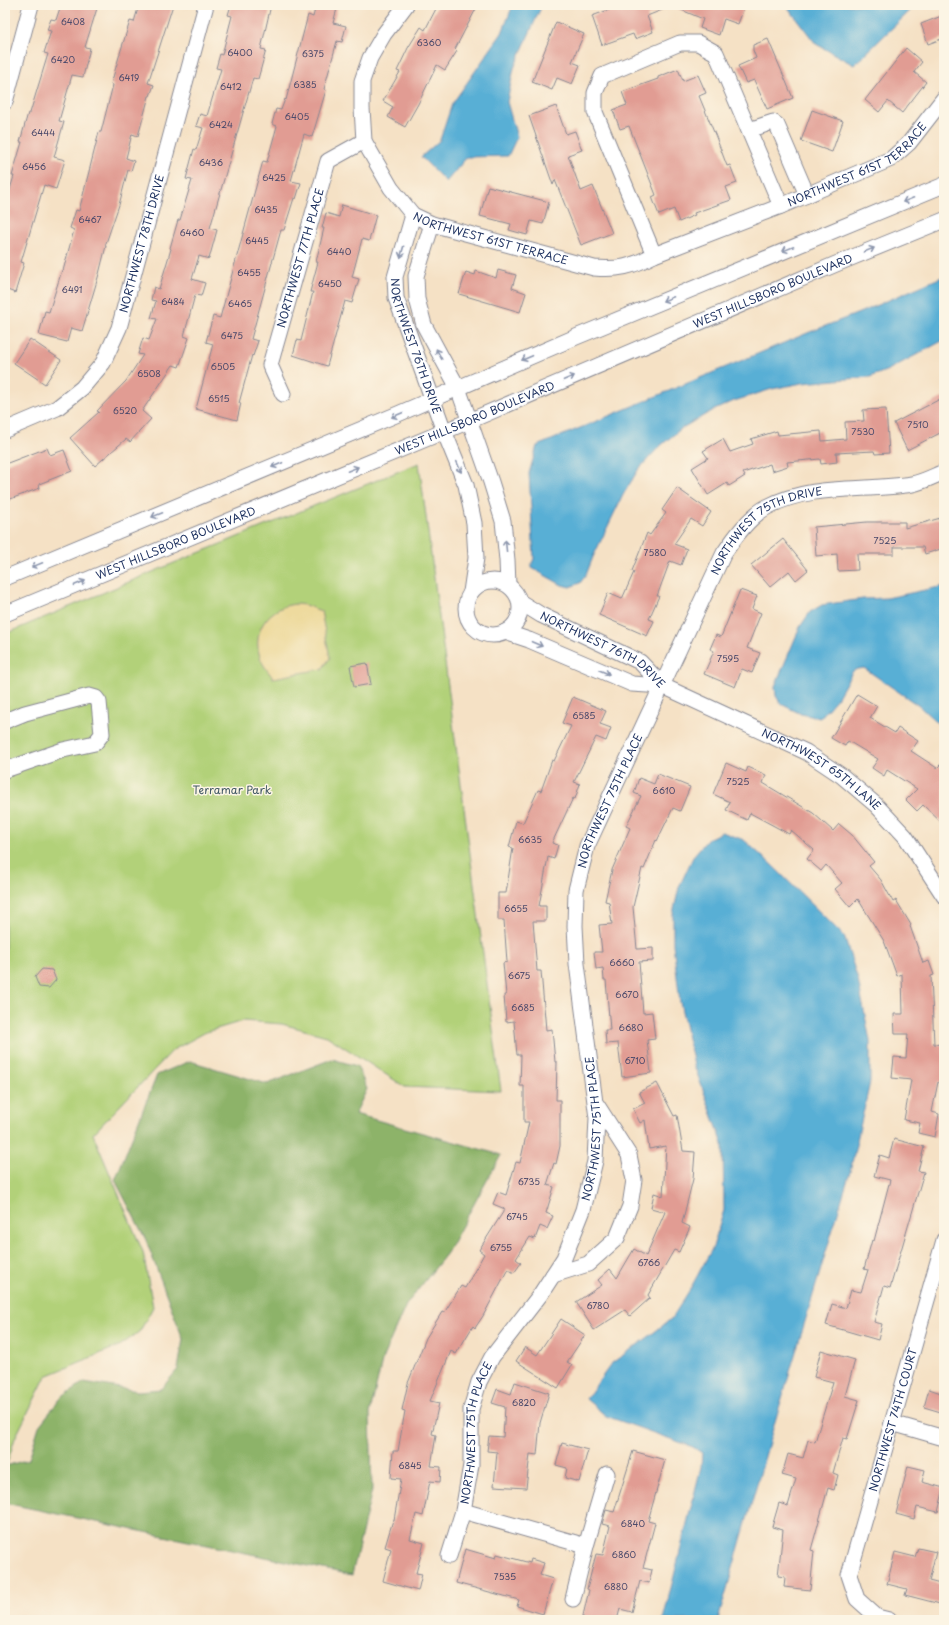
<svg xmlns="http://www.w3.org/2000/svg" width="949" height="1625" font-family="'Playpen Sans',sans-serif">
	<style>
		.green { fill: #b2d179; stroke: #66806c }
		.forest { fill: #8db369; stroke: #547164 }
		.sand { fill: #eeda9e; stroke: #84847e }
		.water { fill: #58afd5; stroke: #3a6f9a }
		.building { fill: #e19c93 }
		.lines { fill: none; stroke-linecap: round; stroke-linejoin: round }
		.minor-casing { stroke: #888892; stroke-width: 17 }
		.minor { stroke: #fff; stroke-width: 15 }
		.oneway { stroke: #8d97ae }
		.labels { text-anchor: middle; stroke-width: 3; stroke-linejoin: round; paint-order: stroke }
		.number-label { font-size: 9px; fill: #4c4a6b }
		.street-label { font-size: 11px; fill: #1b2f5e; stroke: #fcf5e5 }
		.park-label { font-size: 11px; fill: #415865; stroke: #fcf5e5 }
	</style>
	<rect width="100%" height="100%" fill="#fcf5e5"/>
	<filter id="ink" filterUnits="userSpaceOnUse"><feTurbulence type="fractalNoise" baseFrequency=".025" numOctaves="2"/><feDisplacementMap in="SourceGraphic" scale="8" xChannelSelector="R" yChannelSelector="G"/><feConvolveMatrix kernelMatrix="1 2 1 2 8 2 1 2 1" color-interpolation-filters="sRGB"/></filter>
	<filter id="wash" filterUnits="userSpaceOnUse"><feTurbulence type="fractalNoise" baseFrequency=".012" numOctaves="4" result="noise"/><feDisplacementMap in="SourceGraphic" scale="16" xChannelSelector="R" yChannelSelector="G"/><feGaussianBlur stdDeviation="0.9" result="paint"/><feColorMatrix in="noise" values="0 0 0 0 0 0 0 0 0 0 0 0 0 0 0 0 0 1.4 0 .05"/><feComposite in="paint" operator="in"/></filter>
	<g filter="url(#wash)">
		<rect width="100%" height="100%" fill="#f5e1c5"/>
		<polygon class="green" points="419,463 501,1091 405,1087 327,1036 282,1024 243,1021 206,1032 173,1050 93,1134 143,1252 153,1307 140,1331 121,1345 46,1376 15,1438 5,1470 5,634 174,563"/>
		<polygon class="forest" points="332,1059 357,1066 367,1089 355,1114 501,1155 447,1253 406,1305 383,1357 370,1413 372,1490 352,1575 5,1503 6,1466 29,1459 39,1426 61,1398 84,1382 138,1391 161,1389 178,1369 183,1339 146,1240 115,1180 157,1075 190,1061 267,1084"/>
		<path class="sand" d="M296,604l9,1 16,6 9,47 -8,11 -49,9c-5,-7 -11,-14 -13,-21 -9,-27 10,-51 36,-53z"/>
		<g class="water">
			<polygon points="513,5 542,5 514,68 507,102 517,137 508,156 467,157 446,182 421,157 440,140 452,104 502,33"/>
			<polygon points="786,5 916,5 854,65 816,44"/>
			<polygon points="944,276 944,340 888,370 870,377 802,383 772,389 734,401 710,412 682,428 659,447 638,470 623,495 593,557 586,575 580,583 570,587 562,585 532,568 532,563 534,559 529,473 537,446 810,332 859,313"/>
			<polygon points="944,586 944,729 919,706 864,668 857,669 852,672 838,697 820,718 801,714 781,704 776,696 775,686 800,627 810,612 822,605 863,599 887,598"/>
			<polygon points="722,832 744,840 773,866 844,936 858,980 870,1041 870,1082 850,1172 776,1418 718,1620 663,1620 701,1467 702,1453 693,1447 606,1416 586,1399 612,1363 647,1338 672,1318 689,1291 713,1247 724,1210 723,1144 694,1065 680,1002 673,944 673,914 679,887 694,855 708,839"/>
		</g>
		<g id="blocks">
			<g class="building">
				<polygon points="61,5 98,5 85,47 90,48 83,77 72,75 59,121 64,122 54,157 65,160 56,189 44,185 21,262 24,263 15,293 5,289 5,206 14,176 12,176 22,142 20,142 28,113 30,113 48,54 44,53 51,31 47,30 51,19 56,20"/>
				<polygon points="139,5 173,5 148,83 154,85 150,96 149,96 138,136 132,134 126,158 134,161 131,171 128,170 119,205 105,246 106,246 99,274 82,331 71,328 67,342 39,335 45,311 49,312 62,270 63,271 74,230 70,228 76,210 79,211 99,132 101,132 113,85 111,84 121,50 130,21 134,22"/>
				<polygon points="231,5 271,5 261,49 266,50 258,79 253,78 210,228 217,230 209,259 199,256 192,279 205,283 201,296 195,295 184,336 189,338 179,367 173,365 142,411 151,419 130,442 126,439 95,466 70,438 99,412 97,411 126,381 143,355 138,354 143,338 149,340 157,319 151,318 156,301 151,300 154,287 159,289 171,249 170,248 178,220 180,220 192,180 186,179 194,149 196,150 203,128 196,126 200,114 207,116 221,69 216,68 220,54 222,55 232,16 228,15"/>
				<polygon points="316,5 338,5 333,23 346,26 342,42 337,41 324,89 326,90 312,137 304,134 291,181 301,183 296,199 294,198 284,230 281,230 268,277 251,339 258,341 253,356 252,355 239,403 241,403 237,420 196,409 213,344 206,342 213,316 220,318 263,161 267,162 277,126 272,124 276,109 281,110 285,99 286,100 308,15 313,17"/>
				<polygon points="438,5 478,5 455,49 457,51 445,70 437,65 418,104 405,127 388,117 393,107 383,101 400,72 397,71 408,48 421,27 425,30"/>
				<polygon points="622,5 745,5 738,24 724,19 719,35 700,28 703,19 672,6 647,16 653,32 635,39 633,34 602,45 592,16"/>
				<polygon points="944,15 944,38 928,44 921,24"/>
				<polygon points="556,22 584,34 572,62 580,65 572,84 557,78 552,90 532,82"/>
				<polygon points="768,39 793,98 767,109 754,80 746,83 738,66 756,58 753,50 753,45"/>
				<polygon points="906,48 922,62 914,72 926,82 902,113 888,101 879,112 865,100"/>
				<polygon points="678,69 683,81 698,75 706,93 699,96 716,137 727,166 730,165 737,183 726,187 731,200 694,213 695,215 679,222 674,209 659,215 652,197 656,195 629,126 620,129 613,110 627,105 622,92 658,79 658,77"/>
				<polygon points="556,106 566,134 575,131 582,150 568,155 581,191 593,186 612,233 581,245 555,180 553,185 529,116"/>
				<polygon points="812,110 843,121 832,152 801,141"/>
				<polygon points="488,186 549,202 543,224 531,221 527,235 509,230 511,224 480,216"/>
				<polygon points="342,205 376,215 369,241 362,239 352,277 359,279 352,303 345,301 327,366 293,355 297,340 301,341 313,292 310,292 318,262 316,262 324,228 322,228 326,213 339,217"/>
				<polygon points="498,270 516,275 512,288 526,293 520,312 459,294 466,272 475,275 476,271 496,278"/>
				<polygon points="30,339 61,360 45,384 14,363"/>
				<polygon points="944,397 944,431 907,450 894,423"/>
				<polygon points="886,409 889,453 875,454 874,451 836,453 837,462 821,464 820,459 787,462 788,466 772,471 770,464 743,473 745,476 729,486 727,483 708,495 692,468 708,458 703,451 723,439 730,452 753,444 751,439 777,431 778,435 821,431 822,441 846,439 845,422 864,421 863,410"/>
				<polygon points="47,448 50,455 64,450 72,471 39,484 40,488 5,501 5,464"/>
				<polygon points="677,488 711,512 702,526 691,519 674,544 687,549 681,565 670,561 657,596 659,596 649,619 654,621 647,636 599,615 608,593 622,599 634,572 632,571 647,533 650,535 666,513 662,510"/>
				<polygon points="944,517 944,548 925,554 923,547 894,547 894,554 857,554 858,570 838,571 837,554 816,556 814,527 867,522 905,522 905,528"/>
				<polygon points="783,539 808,570 796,580 789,571 770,587 751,565"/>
				<polygon points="740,590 757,596 752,609 761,613 747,648 760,653 752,673 742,669 735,687 704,674 714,651 710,649 716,635 721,637"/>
				<polygon points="367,663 371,684 354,687 350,666"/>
				<polygon points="857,694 877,706 870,718 895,733 898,728 918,741 911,751 937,768 944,761 944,825 923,805 917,811 906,800 917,789 887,770 884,776 872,768 878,759 848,741 845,746 831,738"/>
				<polygon points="573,697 606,711 600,724 611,728 606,741 596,737 574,782 580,784 575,799 573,798 552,843 558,845 554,859 548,857 539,906 546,906 546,921 533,921 537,971 541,971 546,1030 552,1029 555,1062 557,1062 556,1100 560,1100 560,1146 556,1164 554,1163 547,1185 554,1187 546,1213 553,1216 547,1229 540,1226 535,1239 530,1237 516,1259 521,1263 514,1273 508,1269 483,1316 475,1328 473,1326 456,1354 451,1351 430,1401 439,1403 432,1434 436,1435 431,1466 441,1467 440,1482 430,1481 423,1516 416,1514 410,1539 424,1543 416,1573 422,1574 418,1591 383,1581 391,1549 385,1547 393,1520 394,1520 401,1479 391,1478 393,1451 398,1451 405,1411 402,1410 408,1383 426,1338 442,1312 444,1313 461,1286 465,1288 484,1254 479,1250 505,1209 493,1204 498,1192 506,1195 516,1162 520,1163 529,1122 524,1122 524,1086 520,1086 521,1055 517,1055 514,1021 506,1022 504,995 506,995 503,963 507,962 504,920 498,920 498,893 506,893 513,848 509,847 516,821 523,823 538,790 541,791 552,760 554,761 571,726 562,723"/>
				<polygon points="726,763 746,772 748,767 766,775 763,783 813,813 833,831 839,824 852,835 874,862 869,866 881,880 893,902 896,900 911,925 910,926 923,963 929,961 934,975 931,976 934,1044 944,1045 944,1082 938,1082 932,1112 939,1114 935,1137 918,1133 920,1123 904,1120 911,1080 892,1078 894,1057 906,1058 908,1034 895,1034 894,1014 903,1014 902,974 897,976 884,941 858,899 850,907 835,889 842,883 826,865 821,871 807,859 814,850 791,830 789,834 750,813 747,820 726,810 730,802 713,794"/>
				<polygon points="658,774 690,787 680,811 673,808 657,841 656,840 644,869 642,868 633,907 637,949 653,948 653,961 639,962 643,1013 652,1012 655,1039 647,1040 651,1073 622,1077 618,1043 606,1044 605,1030 610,1030 606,980 604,980 603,968 596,969 594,952 602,952 599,925 612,924 609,902 605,901 612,870 630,828 626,826 641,796 634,793 639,778 654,784"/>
				<polygon points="42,969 52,970 56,980 49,988 39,987 35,977"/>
				<polygon points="657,1083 674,1116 677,1115 683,1151 695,1152 693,1179 682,1223 690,1227 679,1252 674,1250 648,1295 650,1298 630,1316 625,1310 594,1330 576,1302 602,1285 598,1280 610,1269 617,1278 634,1249 646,1256 665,1212 651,1208 654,1193 663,1196 666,1146 649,1149 645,1120 640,1123 633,1109 645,1103 639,1092"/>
				<polygon points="894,1139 924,1147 918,1171 924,1172 890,1288 884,1286 874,1322 882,1324 878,1340 826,1325 832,1304 846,1308 851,1290 861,1292 868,1270 864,1269 872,1240 874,1241 890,1180 874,1176 880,1155 889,1158"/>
				<polygon points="561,1319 585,1335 567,1362 572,1365 558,1388 516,1361 525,1347 537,1355"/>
				<polygon points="821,1350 855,1360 845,1396 859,1400 847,1439 843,1438 833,1473 838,1475 834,1490 828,1488 811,1550 814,1551 810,1590 784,1587 785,1577 778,1576 783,1530 772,1527 779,1503 788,1506 796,1479 782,1475 788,1454 803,1458 808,1440 815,1442 833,1382 814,1377"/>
				<polygon points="515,1382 549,1393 540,1423 537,1455 530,1454 526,1488 494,1486 497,1452 487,1451 489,1436 503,1437 505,1407 492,1403 497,1389 511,1394"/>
				<polygon points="929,1389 944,1394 944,1413 924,1407"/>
				<polygon points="562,1443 588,1450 579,1482 565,1478 567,1468 556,1465"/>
				<polygon points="633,1451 665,1460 648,1521 655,1523 643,1568 652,1570 649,1583 640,1581 632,1612 620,1609 617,1620 582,1620 589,1590 587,1589 596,1554 603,1555 610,1526 602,1524 606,1510 614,1512"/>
				<polygon points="908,1466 925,1470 922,1482 944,1488 938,1512 917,1507 914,1519 896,1514"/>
				<polygon points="918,1548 936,1552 929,1581 944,1585 944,1605 905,1595 907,1589 887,1584 895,1552 915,1557"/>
				<polygon points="465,1549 496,1558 497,1554 530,1563 531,1559 544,1563 540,1575 553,1579 543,1614 517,1606 519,1600 456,1583"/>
			</g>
		</g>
	</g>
	<g filter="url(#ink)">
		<use href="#blocks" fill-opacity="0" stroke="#888892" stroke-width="1"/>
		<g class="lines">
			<defs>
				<g id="minor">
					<path id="s1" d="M406,5l-22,29 -14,24 -8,23v27l2,33 27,47 22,27 19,9 162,44c25,2 37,-1 60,-13l127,-49 110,-47 18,-16 35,-45"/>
					<polyline points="5,102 31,5"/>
					<polyline points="749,130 773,122 777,125 807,195"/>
					<path id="s2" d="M413,215l-18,62 1,21 48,133 22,54 8,38 2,35 -5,34"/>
					<polyline points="432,224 416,276 417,299 424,325 458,388 491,482 503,521 507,560 508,585"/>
					<polyline points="654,255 595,112 595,93 602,76 680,43 698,43 716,53 781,206"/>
					<path id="s3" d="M283,394l-13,-29 58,-204 36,-20"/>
					<path id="s4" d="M5,430l52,-22 25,-20 21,-25 16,-35 87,-323"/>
					<polyline points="5,578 398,414 576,337 944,185"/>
					<circle cx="493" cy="608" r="27"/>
					<path id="s5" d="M520,602l21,13 99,47 23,24 143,66 36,24 34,29 29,31 39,60"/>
					<path id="s6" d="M5,614l464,-193 367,-157 108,-44"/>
					<polyline points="505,632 529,640 632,684 663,686"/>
					<polyline points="5,721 25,713 89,696 96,698 99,702 102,734 95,743 63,750 5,770"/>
					<polyline points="553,1275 588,1264 617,1238 630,1206 634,1180 629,1155 597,1105"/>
					<polyline points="892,1423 944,1438"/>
					<polyline points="463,1511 586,1546"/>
					<path id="s7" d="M449,1556l14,-45 8,-46v-56l8,-27 13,-25 48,-62 24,-37 19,-48 12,-49 2,-43 -20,-154 -2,-38 1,-36 11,-44 137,-293c11,-16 26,-37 43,-46 45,-24 97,-15 145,-23 11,-2 22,-8 32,-12"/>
					<polyline points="573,1599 586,1546 607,1474"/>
					<path id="s8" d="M889,1620l-12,-3 -20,-18 -8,-24 95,-335"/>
				</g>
			</defs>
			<use href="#minor" class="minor-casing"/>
			<use href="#minor" class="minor"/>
		</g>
		<defs><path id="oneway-shaft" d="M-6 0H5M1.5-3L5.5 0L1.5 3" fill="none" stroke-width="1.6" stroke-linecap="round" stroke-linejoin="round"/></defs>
		<g class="oneway">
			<use href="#oneway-shaft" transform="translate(908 200) rotate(158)"/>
			<use href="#oneway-shaft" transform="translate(788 249) rotate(158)"/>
			<use href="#oneway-shaft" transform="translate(869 250) rotate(-22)"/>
			<use href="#oneway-shaft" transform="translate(402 252) rotate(106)"/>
			<use href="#oneway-shaft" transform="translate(668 299) rotate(158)"/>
			<use href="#oneway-shaft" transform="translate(439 354) rotate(-118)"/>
			<use href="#oneway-shaft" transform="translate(527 358) rotate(157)"/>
			<use href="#oneway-shaft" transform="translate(569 378) rotate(-23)"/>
			<use href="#oneway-shaft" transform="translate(397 415) rotate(157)"/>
			<use href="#oneway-shaft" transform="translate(277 465) rotate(157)"/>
			<use href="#oneway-shaft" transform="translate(459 467) rotate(67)"/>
			<use href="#oneway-shaft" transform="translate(353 469) rotate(-22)"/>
			<use href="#oneway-shaft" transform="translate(157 515) rotate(158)"/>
			<use href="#oneway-shaft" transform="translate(506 546) rotate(-96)"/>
			<use href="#oneway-shaft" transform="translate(37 565) rotate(158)"/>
			<use href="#oneway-shaft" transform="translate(80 583) rotate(-23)"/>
			<use href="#oneway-shaft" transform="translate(537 644) rotate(23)"/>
			<use href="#oneway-shaft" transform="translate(604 672) rotate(23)"/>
		</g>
	</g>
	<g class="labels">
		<g class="number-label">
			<text x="73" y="25">6408</text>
			<text x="429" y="46">6360</text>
			<text x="240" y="56">6400</text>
			<text x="313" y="57">6375</text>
			<text x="63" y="63">6420</text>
			<text x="129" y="81">6419</text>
			<text x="305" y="88">6385</text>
			<text x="231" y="90">6412</text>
			<text x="297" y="120">6405</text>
			<text x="221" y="128">6424</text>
			<text x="43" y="136">6444</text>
			<text x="211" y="166">6436</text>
			<text x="34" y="170">6456</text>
			<text x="274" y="181">6425</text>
			<text x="266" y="213">6435</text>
			<text x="90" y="223">6467</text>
			<text x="192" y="236">6460</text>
			<text x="257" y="244">6445</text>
			<text x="339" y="255">6440</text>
			<text x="249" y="276">6455</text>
			<text x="330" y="287">6450</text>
			<text x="72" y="293">6491</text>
			<text x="173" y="305">6484</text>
			<text x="240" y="307">6465</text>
			<text x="232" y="339">6475</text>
			<text x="223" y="370">6505</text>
			<text x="149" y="377">6508</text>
			<text x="219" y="402">6515</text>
			<text x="125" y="414">6520</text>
			<text x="918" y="428">7510</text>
			<text x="863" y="435">7530</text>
			<text x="885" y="544">7525</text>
			<text x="655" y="556">7580</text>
			<text x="728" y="662">7595</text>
			<text x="584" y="719">6585</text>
			<text x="738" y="785">7525</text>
			<text x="664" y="794">6610</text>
			<text x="530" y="843">6635</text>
			<text x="516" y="912">6655</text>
			<text x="622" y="966">6660</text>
			<text x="519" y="979">6675</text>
			<text x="627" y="998">6670</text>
			<text x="523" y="1011">6685</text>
			<text x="631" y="1031">6680</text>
			<text x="635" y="1064">6710</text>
			<text x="529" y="1185">6735</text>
			<text x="517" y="1220">6745</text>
			<text x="501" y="1251">6755</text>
			<text x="649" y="1266">6766</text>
			<text x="598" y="1309">6780</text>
			<text x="524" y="1406">6820</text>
			<text x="410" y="1469">6845</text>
			<text x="633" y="1527">6840</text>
			<text x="624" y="1558">6860</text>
			<text x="505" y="1580">7535</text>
			<text x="616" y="1590">6880</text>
		</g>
		<g class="street-label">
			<text dy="4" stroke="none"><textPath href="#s1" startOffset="713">NORTHWEST 61ST TERRACE</textPath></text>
			<text dy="4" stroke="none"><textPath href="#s1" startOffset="319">NORTHWEST 61ST TERRACE</textPath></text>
			<text dy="4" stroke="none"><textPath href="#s4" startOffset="247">NORTHWEST 78TH DRIVE</textPath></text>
			<text dy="4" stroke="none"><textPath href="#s3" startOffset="143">NORTHWEST 77TH PLACE</textPath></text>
			<text dy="4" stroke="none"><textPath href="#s6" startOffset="833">WEST HILLSBORO BOULEVARD</textPath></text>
			<text dy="4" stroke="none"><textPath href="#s2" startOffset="137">NORTHWEST 76TH DRIVE</textPath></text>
			<text dy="4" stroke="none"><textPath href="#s6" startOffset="509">WEST HILLSBORO BOULEVARD</textPath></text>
			<text dy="4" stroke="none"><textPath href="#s7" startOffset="1121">NORTHWEST 75TH DRIVE</textPath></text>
			<text dy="4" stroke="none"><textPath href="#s6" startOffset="185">WEST HILLSBORO BOULEVARD</textPath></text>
			<text dy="4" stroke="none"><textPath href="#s5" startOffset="96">NORTHWEST 76TH DRIVE</textPath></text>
			<text dy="4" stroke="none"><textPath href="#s5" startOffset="347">NORTHWEST 65TH LANE</textPath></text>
			<text dy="4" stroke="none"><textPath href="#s7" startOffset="799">NORTHWEST 75TH PLACE</textPath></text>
			<text dy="4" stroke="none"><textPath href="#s7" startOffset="463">NORTHWEST 75TH PLACE</textPath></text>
			<text dy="4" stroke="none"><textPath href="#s8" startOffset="226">NORTHWEST 74TH COURT</textPath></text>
			<text dy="4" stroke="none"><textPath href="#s7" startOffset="127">NORTHWEST 75TH PLACE</textPath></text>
		</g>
		<g class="park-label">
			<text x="232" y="794">Terramar Park</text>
		</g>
	</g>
	<rect width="949" height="1625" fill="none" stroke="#fcf5e5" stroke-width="20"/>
</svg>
